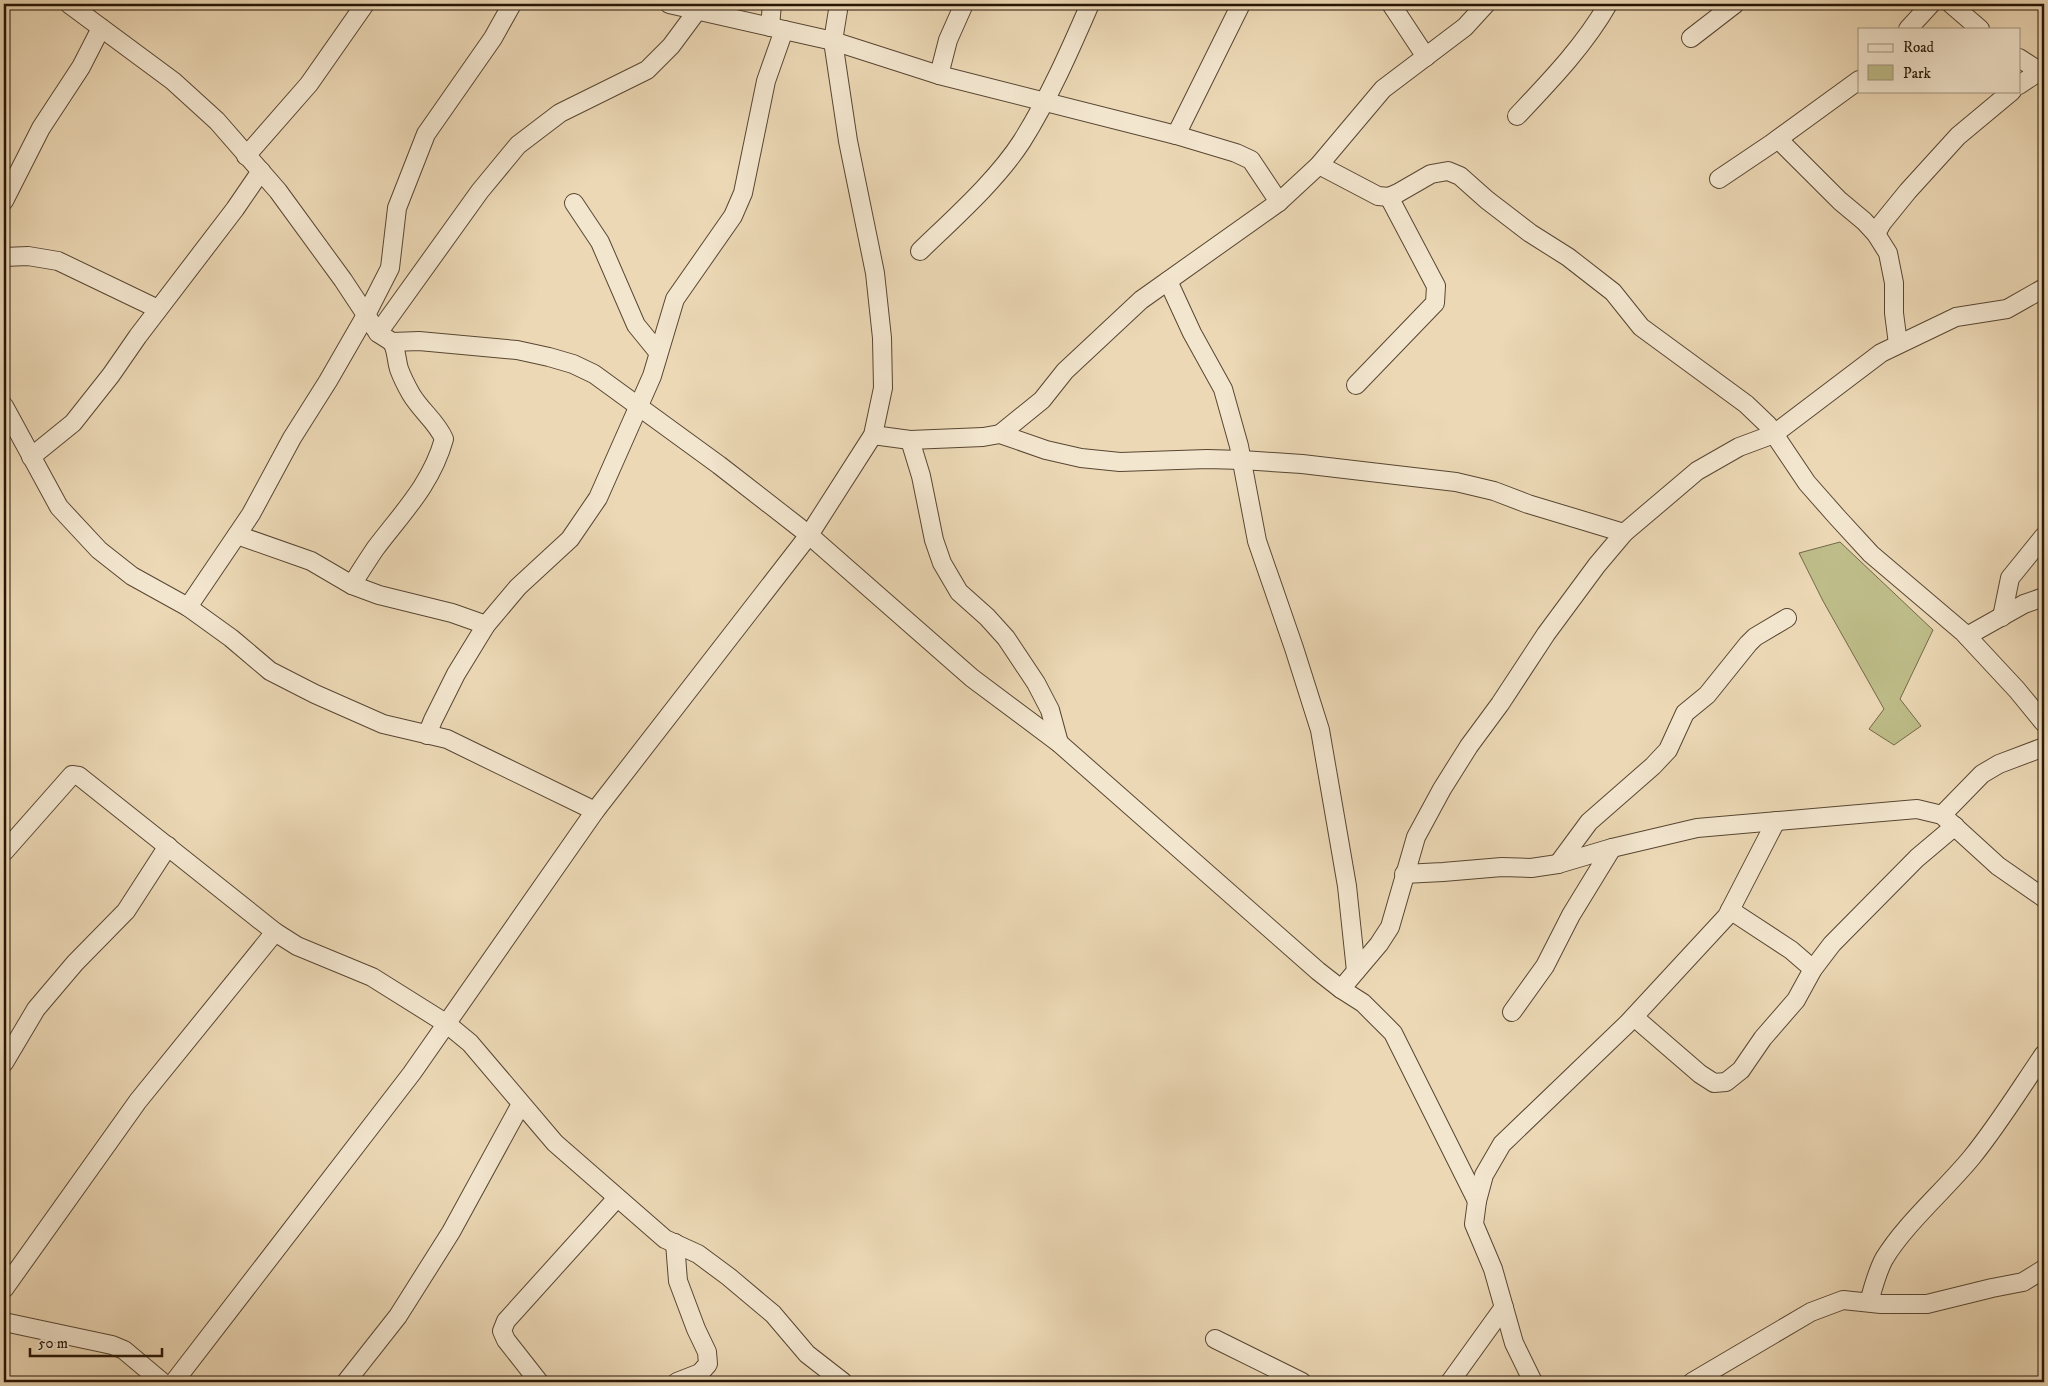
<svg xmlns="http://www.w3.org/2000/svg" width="2048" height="1386" font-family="'IM FELL DW Pica',serif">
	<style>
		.green { fill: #bebd89; stroke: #726948 }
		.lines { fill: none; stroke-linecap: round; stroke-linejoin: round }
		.minor-casing { stroke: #584632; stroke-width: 20 }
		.minor { stroke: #f3e6cf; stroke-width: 18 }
	</style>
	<rect width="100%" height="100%" fill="#ecd8b5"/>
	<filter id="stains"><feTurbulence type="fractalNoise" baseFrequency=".004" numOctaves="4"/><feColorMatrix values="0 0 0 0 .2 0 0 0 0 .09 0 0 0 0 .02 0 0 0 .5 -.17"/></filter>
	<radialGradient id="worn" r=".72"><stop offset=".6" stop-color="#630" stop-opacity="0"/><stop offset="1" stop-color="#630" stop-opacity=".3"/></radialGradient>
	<polygon class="green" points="1840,542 1933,630 1900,699 1921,726 1894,745 1869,729 1884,709 1823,601 1799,553"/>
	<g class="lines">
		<defs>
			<g id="minor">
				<polyline points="69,4 173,81 217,121 278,191 343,280 378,333 392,342 419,341 517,350 549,357 573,364 594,374 719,465 809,535 972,678 1059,743 1318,971 1341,989 1379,944 1390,927 1416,837 1442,789 1469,746 1500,704 1546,634 1597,565 1624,533 1697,471 1739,447 1774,434 1881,353 1956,317 2007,309 2044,288"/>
				<polyline points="669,4 833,41 939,75 1176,135 1236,153 1251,160 1279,202"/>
				<polyline points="1391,4 1426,57"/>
				<polyline points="1951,4 1980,29"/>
				<polyline points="770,27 772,4"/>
				<polyline points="1908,29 1931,4"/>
				<polyline points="1691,38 1735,4"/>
				<polyline points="2019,58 2044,74"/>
				<polyline points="939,75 948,40 964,4"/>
				<polyline points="2019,85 2040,71"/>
				<path d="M1517,116c33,-35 67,-70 91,-112"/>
				<polyline points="1176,135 1241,4"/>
				<polyline points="1778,139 1840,201 1864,221 1876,234 1888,253 1894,283 1894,313 1898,344"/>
				<polyline points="246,156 309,84 365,4"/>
				<polyline points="1319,165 1378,196 1389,197 1398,193 1431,174 1448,171 1460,176 1487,200 1530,233 1568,257 1613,292 1641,327 1746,404 1768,425 1807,483 1837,517 1871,554 1964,633 2017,690 2044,723"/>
				<polyline points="1719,179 1771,144 1859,80"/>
				<polyline points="4,201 41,128 81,67 101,28"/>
				<polyline points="574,203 600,242 636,325 658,352"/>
				<polyline points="1876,234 1882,223 1908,191 1958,136 2012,91"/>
				<path d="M920,251c34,-33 77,-71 102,-110 27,-43 48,-91 68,-137"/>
				<polyline points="4,257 28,256 58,261 158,309"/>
				<polyline points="1168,281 1192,333 1223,389 1239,446 1257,541 1294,648 1320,730 1347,886 1356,971"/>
				<polyline points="378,333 480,191 518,145 560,113 647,70 671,46 697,11"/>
				<polyline points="1356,385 1435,303 1436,286 1389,197"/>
				<polyline points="4,406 59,507 99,550 132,576 188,607 231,638 270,671 315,694 383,724 447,739 595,811"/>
				<polyline points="1000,434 1042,400 1065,371 1141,300 1279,202 1319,165 1383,89 1465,27 1486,4"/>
				<polyline points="873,435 910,440 983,437 1000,434 1046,450 1081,458 1120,462 1207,459 1242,460 1302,464 1456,482 1494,491 1528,504 1624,533"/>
				<polyline points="910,440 921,476 934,540 942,563 959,592 987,617 1006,638 1036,683 1050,710 1059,743"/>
				<polyline points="31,457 73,423 111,375 138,336 235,209 261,171"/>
				<polyline points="237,535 311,561 352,585 379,595 452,613 486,625"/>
				<path d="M352,585c7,-12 15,-24 23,-36 27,-36 56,-64 69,-110 -7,-17 -23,-28 -33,-45 -4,-7 -9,-17 -12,-25 -3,-10 -2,-18 -7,-27"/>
				<polyline points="188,607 251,514 292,438 328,381 366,315 390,268 397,208 426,134 493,38 512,4"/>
				<polyline points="2002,617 2010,578 2044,536"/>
				<polyline points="1967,636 2024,604 2044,597"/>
				<polyline points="427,735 433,720 456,674 486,625 518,587 570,539 598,498 652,376 675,299 733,216 743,193 766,81 784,30"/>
				<polyline points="1942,815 1982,774 1999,764 2044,747"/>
				<polyline points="4,852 72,775 79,776 275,932 297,946 372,977 447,1024 470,1043 555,1143 665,1239 698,1254 729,1277 773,1314 807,1354 843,1382"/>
				<polyline points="1558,864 1589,822 1653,766 1668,750 1685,713 1707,695 1748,644 1755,637 1787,618"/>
				<polyline points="1404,874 1443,872 1502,867 1531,868 1558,864 1612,848 1697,828 1917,809 1942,815 1998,866 2044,898"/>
				<polyline points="1730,910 1791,950 1813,969"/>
				<polyline points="1341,989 1363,1003 1393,1033 1477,1201"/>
				<polyline points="1512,1012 1545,966 1571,915 1612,848"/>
				<polyline points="1634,1017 1700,1074 1714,1083 1726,1082 1741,1070 1763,1038 1796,1000 1813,969 1832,944 1917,858 1955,826"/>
				<polyline points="4,1063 36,1009 75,963 126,911 168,846"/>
				<polyline points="675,1243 678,1281 696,1329 707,1352 708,1364 700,1373 677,1382"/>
				<polyline points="4,1289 138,1101 275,932"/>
				<path d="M1869,1302c4,-14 8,-30 15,-43 21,-35 61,-69 88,-102 26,-32 48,-68 72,-103"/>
				<polyline points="4,1322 112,1345 124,1350 162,1382"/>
				<polyline points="1215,1339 1302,1382"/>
				<polyline points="174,1382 412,1073 595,811 809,535 873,435 883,388 882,338 875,273 848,141 833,41 839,4"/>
				<polyline points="346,1382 398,1316 451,1232 521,1104"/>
				<polyline points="539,1382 506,1340 502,1331 506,1321 617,1198"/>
				<polyline points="1450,1382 1504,1307"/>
				<polyline points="1533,1382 1514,1343 1493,1269 1474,1224 1477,1201 1484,1175 1502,1144 1627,1024 1727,916 1776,821"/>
				<polyline points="1692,1382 1811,1312 1843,1300 1881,1304 1927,1304 1992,1288 2023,1282 2044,1269"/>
			</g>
		</defs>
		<use href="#minor" class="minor-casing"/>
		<use href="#minor" class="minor"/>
	</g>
	<rect width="2048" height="1386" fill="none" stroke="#ecd8b5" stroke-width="20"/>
	<rect x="5" y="5" width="2038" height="1376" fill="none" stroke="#261506" stroke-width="2.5"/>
	<rect x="10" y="10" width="2028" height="1366" fill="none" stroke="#261506"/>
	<rect x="1858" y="28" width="162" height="65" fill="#f3e6cf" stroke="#a1927f"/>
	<rect x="1868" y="44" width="25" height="8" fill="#f3e6cf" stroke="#a1927f"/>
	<text x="1903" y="52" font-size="15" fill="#261506">Road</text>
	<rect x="1868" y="65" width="25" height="15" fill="#bebd89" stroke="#a1927f"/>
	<text x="1903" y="78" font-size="15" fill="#261506">Park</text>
	<path d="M30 1348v8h132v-8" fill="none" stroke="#261506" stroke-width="2.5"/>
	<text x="38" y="1348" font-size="15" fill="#261506" stroke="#f3e6cf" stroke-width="4" paint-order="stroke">50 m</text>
	<rect width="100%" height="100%" filter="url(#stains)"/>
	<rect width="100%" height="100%" fill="url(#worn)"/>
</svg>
